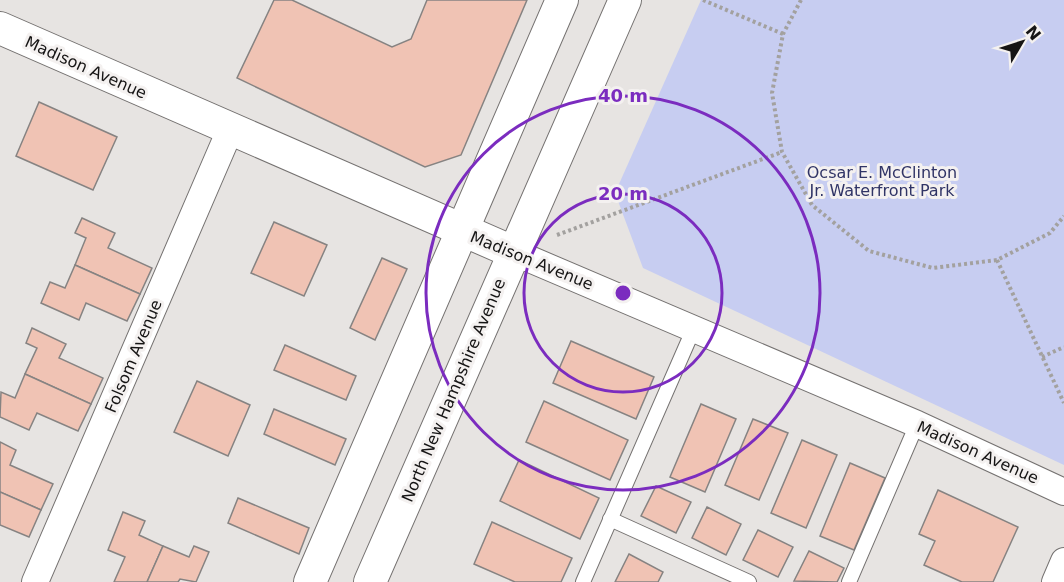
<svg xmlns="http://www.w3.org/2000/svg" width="1064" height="582" font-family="'DejaVu Sans',sans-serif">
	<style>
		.green { fill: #c7cdf1 }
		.building { fill: #f0c3b4; stroke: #868382; stroke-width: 1.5 }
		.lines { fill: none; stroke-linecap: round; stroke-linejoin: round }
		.service-casing { stroke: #757271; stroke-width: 16 }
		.minor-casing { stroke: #757271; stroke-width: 28 }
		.tertiary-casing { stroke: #757271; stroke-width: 34 }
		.path { stroke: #a3a19f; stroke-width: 4; stroke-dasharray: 3 3; stroke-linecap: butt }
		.service { stroke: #fff; stroke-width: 14 }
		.minor { stroke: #fff; stroke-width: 26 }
		.tertiary { stroke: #fff; stroke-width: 32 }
		.ring { fill: none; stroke: #7b2cbf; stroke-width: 3 }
		.labels { text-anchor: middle; stroke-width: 6; stroke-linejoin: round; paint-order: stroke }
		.street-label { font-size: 16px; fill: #161515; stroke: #f4f1f0 }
		.park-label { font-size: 16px; fill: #303466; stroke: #f4f1f0 }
		.centre { fill: #7b2cbf; stroke: #f4f1f0; stroke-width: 3 }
		.ring-label { font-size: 18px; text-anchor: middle; font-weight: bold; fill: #7b2cbf; stroke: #f4f1f0; stroke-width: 6; stroke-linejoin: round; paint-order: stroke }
	</style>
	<rect width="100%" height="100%" fill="#e7e4e2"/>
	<polygon class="green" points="701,0 1064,0 1064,465 643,268 615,193"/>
	<g class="building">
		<polygon points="274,0 292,0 392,47 411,39 427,0 527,0 461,155 425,167 237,78"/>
		<polygon points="39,102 117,137 93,190 16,156"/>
		<polygon points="82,218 115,233 108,248 152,268 140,294 75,265 86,238 75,233"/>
		<polygon points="274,222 327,245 304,296 251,273"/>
		<polygon points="382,258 407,269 375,340 350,328"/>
		<polygon points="75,265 140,294 127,321 86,303 79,320 41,303 50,282 65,288"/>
		<polygon points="32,328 66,344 59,358 103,378 91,404 25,374 37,348 26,343"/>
		<polygon points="571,341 654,377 636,419 553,383"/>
		<polygon points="285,345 356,376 346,400 274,370"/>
		<polygon points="25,374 91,404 78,431 37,413 29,430 0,417 1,392 15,398"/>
		<polygon points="197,381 250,405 228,456 174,432"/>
		<polygon points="544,401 628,440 610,480 526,442"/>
		<polygon points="701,404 736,419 705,492 670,477"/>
		<polygon points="274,409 346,439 335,465 264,434"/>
		<polygon points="753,419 788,433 759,500 725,485"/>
		<polygon points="802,440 837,455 806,528 771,513"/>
		<polygon points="0,442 16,450 10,465 53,484 41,510 0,492"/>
		<polygon points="519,460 599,498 580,539 500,501"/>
		<polygon points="850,463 885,478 854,550 820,536"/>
		<polygon points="656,486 691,502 676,533 641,516"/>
		<polygon points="938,490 1018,527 993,582 962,582 924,565 935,541 919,534"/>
		<polygon points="0,492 41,510 29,537 0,525"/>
		<polygon points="238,498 309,528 299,554 228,523"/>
		<polygon points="707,507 741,524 726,555 692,538"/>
		<polygon points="123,512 145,521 139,535 163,546 147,582 114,582 125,557 108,550"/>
		<polygon points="492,522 572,558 561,582 515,582 474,564"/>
		<polygon points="758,530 793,547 778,577 743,560"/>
		<polygon points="163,546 189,557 194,546 209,552 196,582 180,579 178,582 147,582"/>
		<polygon points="809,551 844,568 837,582 794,581"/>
		<polygon points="629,554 663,572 658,582 615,582"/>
	</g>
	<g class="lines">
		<defs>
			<g id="service">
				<polyline points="610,519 749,582"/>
				<polyline points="583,582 694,328"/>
				<polyline points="849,582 917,424"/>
			</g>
			<g id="minor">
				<polyline points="513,252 917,424 1064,492"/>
				<polyline points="35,582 230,130"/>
				<polyline points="1055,582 1064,561"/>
			</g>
			<g id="tertiary">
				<polyline points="0,28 513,252"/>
				<polyline points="310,582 562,0"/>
				<polyline points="370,582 625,0"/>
			</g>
		</defs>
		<use href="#service" class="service-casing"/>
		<use href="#minor" class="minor-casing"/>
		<use href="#tertiary" class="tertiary-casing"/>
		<g class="path">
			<polyline points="703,0 783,34"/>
			<polyline points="801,0 783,34 772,93 782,152 812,205 869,251 933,268 997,260 1050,233 1064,216"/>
			<polyline points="557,235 782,152"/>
			<polyline points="997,260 1064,403"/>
			<polyline points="1042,357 1064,347"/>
		</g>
		<use href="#service" class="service"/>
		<use href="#minor" class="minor"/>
		<use href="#tertiary" class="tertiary"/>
	</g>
	<g class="ring">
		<circle cx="623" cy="293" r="99"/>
		<circle cx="623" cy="293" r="197"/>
	</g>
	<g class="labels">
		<g class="street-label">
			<text transform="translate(86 67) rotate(24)" y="6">Madison Avenue</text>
			<text transform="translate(532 260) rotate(22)" y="6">Madison Avenue</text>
			<text transform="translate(133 356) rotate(-67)" y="6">Folsom Avenue</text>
			<text transform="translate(453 390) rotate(-67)" y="6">North New Hampshire Avenue</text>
			<text transform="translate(978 452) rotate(24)" y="6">Madison Avenue</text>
		</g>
		<g class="park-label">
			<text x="882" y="178">Ocsar E. McClinton<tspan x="882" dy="18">Jr. Waterfront Park</tspan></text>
		</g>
	</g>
	<circle cx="623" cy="293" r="9" class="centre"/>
	<g class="ring-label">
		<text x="623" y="102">40 m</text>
		<text x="623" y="200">20 m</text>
	</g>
	<g transform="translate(1022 42) rotate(51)" stroke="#f4f1f0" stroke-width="4.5" paint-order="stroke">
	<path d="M0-4.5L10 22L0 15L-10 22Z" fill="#161515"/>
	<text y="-9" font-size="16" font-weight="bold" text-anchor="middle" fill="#161515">N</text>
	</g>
</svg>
